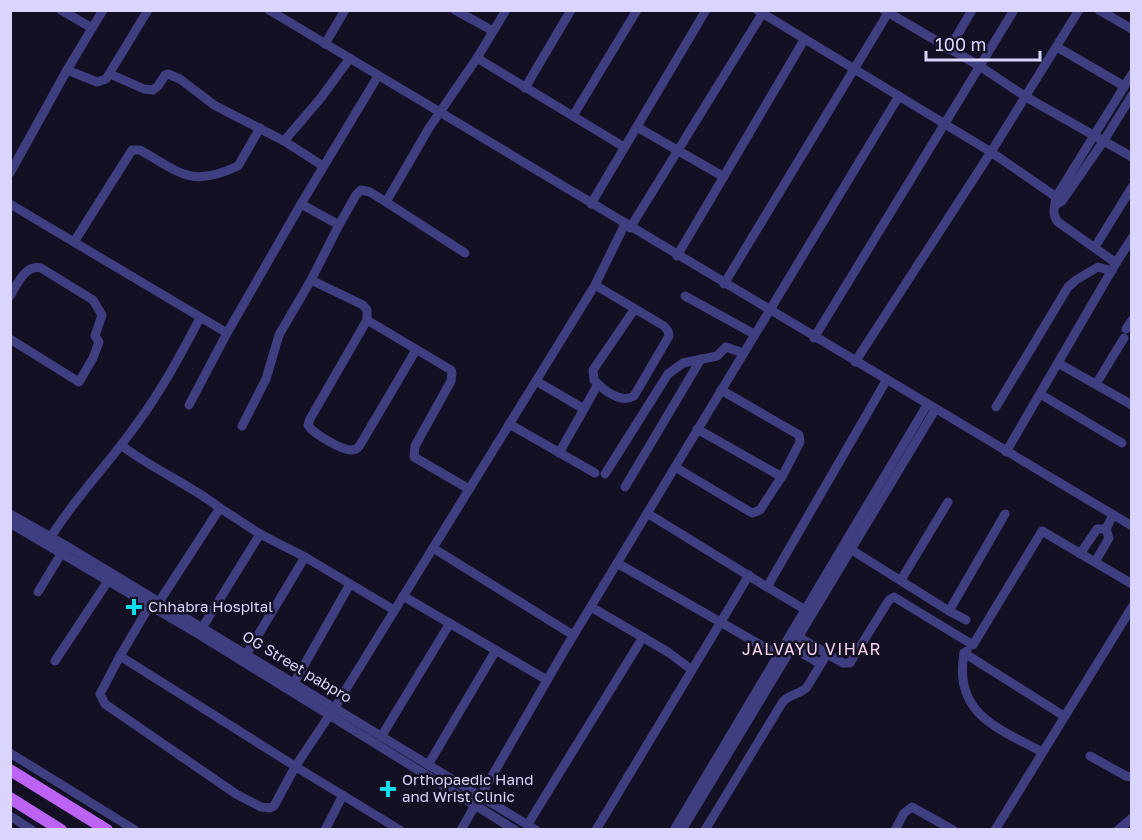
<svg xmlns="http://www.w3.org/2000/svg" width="1142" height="840" font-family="'Golos Text',sans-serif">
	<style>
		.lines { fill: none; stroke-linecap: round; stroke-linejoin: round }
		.minor { stroke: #3f3e80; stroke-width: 9 }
		.major { stroke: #bc63f6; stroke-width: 12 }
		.poi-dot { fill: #0eddef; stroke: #131024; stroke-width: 2 }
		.labels { text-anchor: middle; stroke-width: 5; stroke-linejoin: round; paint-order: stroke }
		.poi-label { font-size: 15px; fill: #d9d5fd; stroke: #131024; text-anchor: start }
		.street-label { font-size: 15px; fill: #d9d5fd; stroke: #131024 }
		.neighbourhood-label { font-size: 16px; letter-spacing: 1.5px; fill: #fdd7f0; stroke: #131024 }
	</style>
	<rect width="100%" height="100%" fill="#131024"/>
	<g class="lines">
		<g class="minor">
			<polyline points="61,10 92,28"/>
			<polyline points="269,10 1132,526"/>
			<polyline points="455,10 493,31"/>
			<polyline points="757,10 991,152 1062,201"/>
			<polyline points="884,10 981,67 1026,97 1132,157"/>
			<polyline points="1099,10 1132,29"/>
			<polyline points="325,44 345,10"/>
			<polyline points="1057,47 1124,86"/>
			<polyline points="949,49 972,10"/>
			<polyline points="477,58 624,147"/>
			<polyline points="67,70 97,82 106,79 148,10"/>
			<polyline points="110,74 144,89 153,90 158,86 165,75 168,74 180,79 214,105 284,141 323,166"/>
			<polyline points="525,88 571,10"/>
			<polyline points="573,116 637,10"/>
			<polyline points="637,127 724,177"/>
			<polyline points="284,141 320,99 350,58"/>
			<polyline points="10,173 67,70 103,10"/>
			<polyline points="386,202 465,253"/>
			<polyline points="10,204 227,333 301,204 378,76"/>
			<polyline points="301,204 339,225 356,195 361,190 370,192 386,202 429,128 477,58 506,10"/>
			<polyline points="591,204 706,10"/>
			<polyline points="1057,204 1062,201 1103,142 1132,95"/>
			<polyline points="630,228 762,14"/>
			<path d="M74,242l58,-92h8c41,23 51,38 98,16l22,-38"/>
			<polyline points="1095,247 1132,187"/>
			<polyline points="677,256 804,40"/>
			<polyline points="1116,263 1132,238"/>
			<path d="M311,280l52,25 4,5v10l-57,99 -2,6c4,8 35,26 44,25 4,0 6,-2 8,-5l56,-95"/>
			<polyline points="724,284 888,13"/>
			<path d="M595,285l69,41 4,5 1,5 -35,60c-13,8 -31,-6 -40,-16l-1,-10 41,-60"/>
			<path d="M10,296c7,-11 15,-32 31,-28l52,32 9,15 -7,21 4,6 -6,16 -14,24 -69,-43"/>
			<polyline points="685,296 754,334"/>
			<polyline points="367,320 451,370 452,373 451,381 415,446 414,457 469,489"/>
			<polyline points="1126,329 1132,320"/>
			<polyline points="814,338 1014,10"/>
			<polyline points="855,362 991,152 1079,10"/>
			<polyline points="1058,363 1132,405"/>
			<polyline points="536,381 584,409 598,384"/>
			<polyline points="1096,384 1124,338"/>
			<polyline points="1040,394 1122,443"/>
			<polyline points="189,405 227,333"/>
			<polyline points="996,407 1068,287 1076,280 1098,267 1112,271"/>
			<polyline points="509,424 595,473"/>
			<polyline points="242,426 266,379 279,335 311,280 339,225"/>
			<polyline points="697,429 782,477"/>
			<path d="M121,445c31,24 68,39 99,63"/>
			<path d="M1006,452l110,-189 -58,-41c-7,-8 -3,-16 -2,-25l76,-123"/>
			<polyline points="559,453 584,409"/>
			<polyline points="675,467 752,513 760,510 784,473 800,442 799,435 721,390"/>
			<polyline points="605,474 668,374 683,363 717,356 726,347 743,353"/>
			<polyline points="625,487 701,359"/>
			<polyline points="647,513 767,587"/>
			<polyline points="10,514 70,548 536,830"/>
			<polyline points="10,523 200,635 515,830"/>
			<path d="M49,540c24,-40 57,-73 84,-111 26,-34 47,-73 67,-111"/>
			<polyline points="847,547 949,611 1005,514"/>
			<polyline points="433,548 573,635"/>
			<polyline points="1080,554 1097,529 1106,529"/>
			<polyline points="1095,562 1109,538 1106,529 1113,515"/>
			<polyline points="617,563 778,655"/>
			<polyline points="901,580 948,502"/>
			<polyline points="38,592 61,554"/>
			<polyline points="403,596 547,680"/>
			<polyline points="159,602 220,508 260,534"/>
			<polyline points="150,605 120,656 301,770 400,830"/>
			<polyline points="591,607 668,652 692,670"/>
			<polyline points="804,609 767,587 886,381"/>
			<polyline points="949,611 966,620"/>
			<polyline points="202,628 260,534 305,557"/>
			<polyline points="795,635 843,663 850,663 889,600 894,597 973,645 1042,531 1132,584"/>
			<polyline points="786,644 821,664"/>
			<polyline points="967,651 964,653 1064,716"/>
			<path d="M964,653c-11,61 34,75 78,99"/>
			<polyline points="246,655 305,557 394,610"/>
			<polyline points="120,656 100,694 105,704 236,794 261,807 270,808 274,806 295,767 335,707 595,285 625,224"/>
			<polyline points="55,661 108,581"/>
			<polyline points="294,683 350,584"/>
			<polyline points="381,737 450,623"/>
			<polyline points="10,753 135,830"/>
			<polyline points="1090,756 1126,776 1132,777"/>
			<polyline points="428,765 496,650"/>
			<polyline points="10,816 32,830"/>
			<polyline points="528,824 643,637"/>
			<polyline points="325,830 343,795"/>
			<polyline points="461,830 564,651 899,96"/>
			<polyline points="596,830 749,575"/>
			<polyline points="674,830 927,405"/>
			<polyline points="682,830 935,410"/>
			<path d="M705,830l77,-127c6,-9 18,-8 25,-16l20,-33"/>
			<polyline points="895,830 904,813 912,807 953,830"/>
			<polyline points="995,830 1132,607"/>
			<polyline points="1118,830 1132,818"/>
		</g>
		<g class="major">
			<polyline points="10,770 107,830"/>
			<polyline points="10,798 61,830"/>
		</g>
	</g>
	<g class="poi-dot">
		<path d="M131 598h6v6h6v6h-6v6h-6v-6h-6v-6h6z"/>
		<path d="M385 780h6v6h6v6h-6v6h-6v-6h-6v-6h6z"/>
	</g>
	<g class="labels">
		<g class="poi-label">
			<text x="148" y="612">Chhabra Hospital</text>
			<text x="402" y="785">Orthopaedic Hand<tspan x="402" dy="17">and Wrist Clinic</tspan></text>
		</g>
		<g class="street-label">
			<text transform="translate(297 667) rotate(31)" y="5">OG Street pabpro</text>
		</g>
		<g class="neighbourhood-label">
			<text x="812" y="655">JALVAYU VIHAR</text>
		</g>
	</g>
	<rect width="1142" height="840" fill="none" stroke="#d9d5fd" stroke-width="24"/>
	<path d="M926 51v9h114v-9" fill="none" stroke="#d9d5fd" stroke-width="3"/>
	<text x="935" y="51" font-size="18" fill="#d9d5fd" stroke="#131024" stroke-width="4.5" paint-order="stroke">100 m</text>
</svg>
